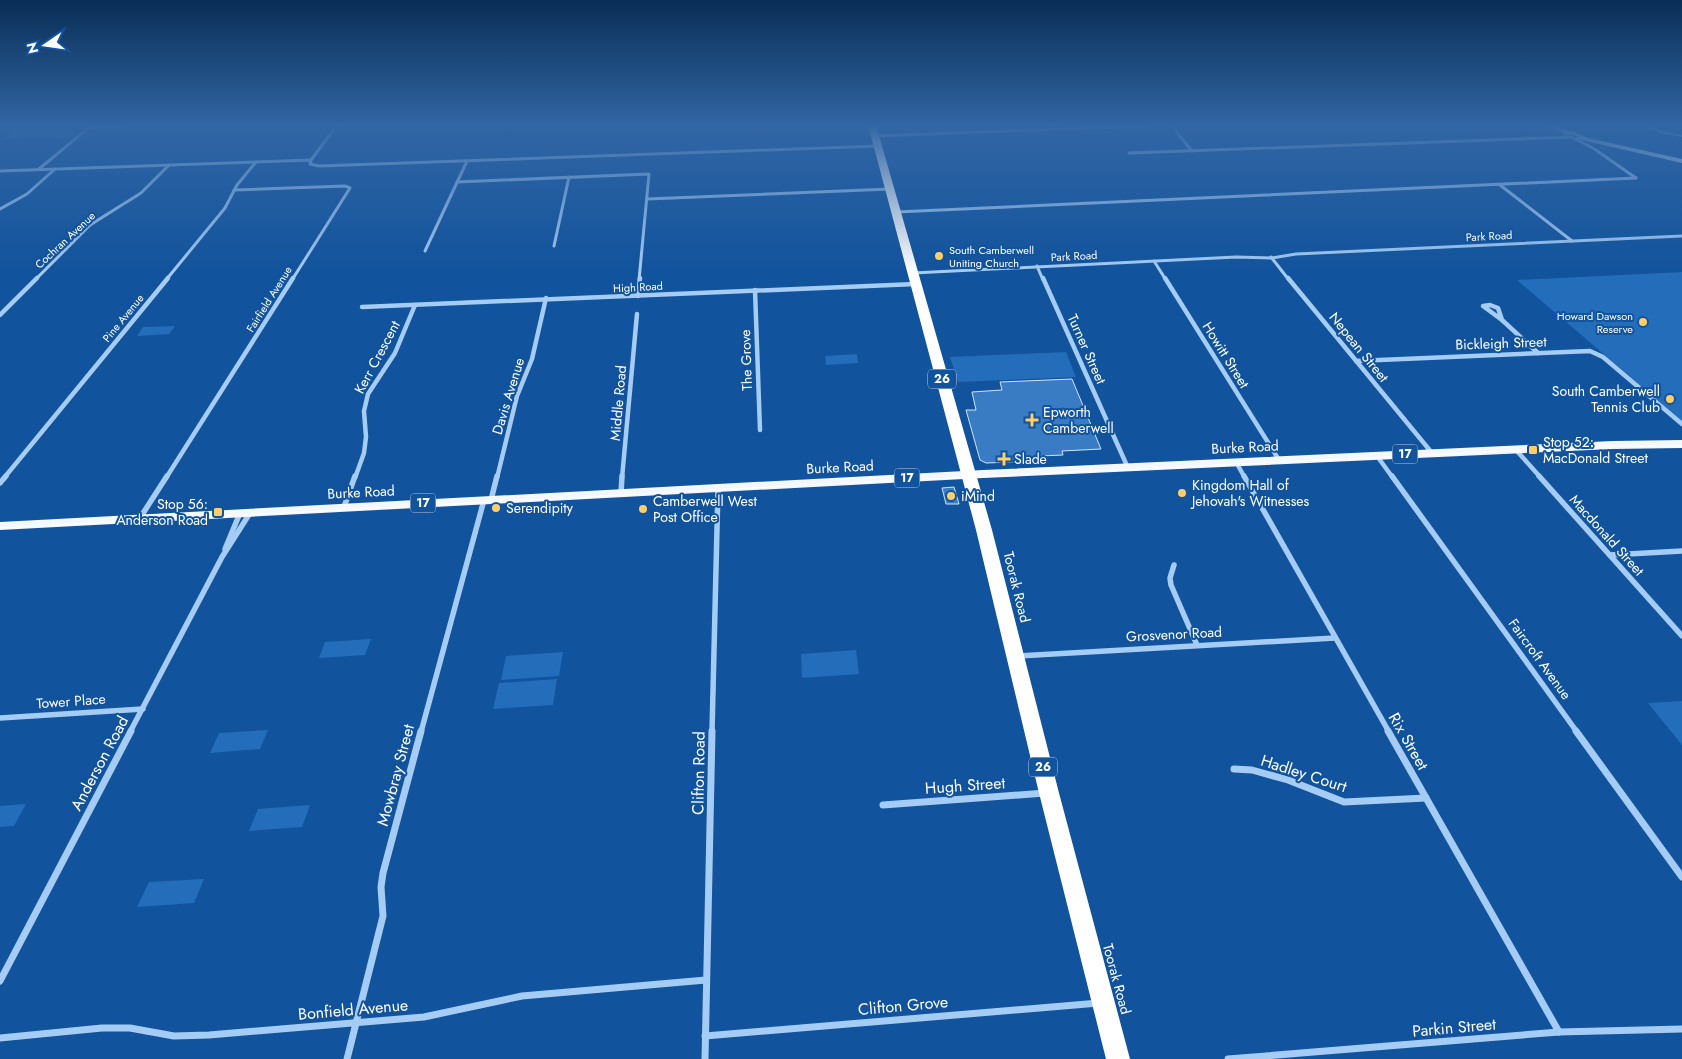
<svg xmlns="http://www.w3.org/2000/svg" width="1682" height="1059" font-family="Jost,sans-serif">
	<style>
		.green { fill: #246dba }
		.lines { fill: none; stroke-linecap: round; stroke-linejoin: round }
		.stream { stroke: #97c8f8; stroke-width: 2 }
		.building { fill: #3a7cc3; stroke: #cee5fe }
		.street-far3 { stroke: #a5ccf4; stroke-width: 3 }
		.street-far2 { stroke: #a5ccf4; stroke-width: 4.5 }
		.street-far1 { stroke: #a5ccf4; stroke-width: 5.5 }
		.street { stroke: #a5ccf4; stroke-width: 7 }
		.secondary { fill: #d5e8fd; fill-rule: evenodd }
		.primary { fill: #f3f8ff; fill-rule: evenodd }
		.highway { fill: #fff; fill-rule: evenodd }
		.tram { stroke: #fff; stroke-width: 1 }
		.poi-dot { fill: #ffce69; stroke: #11539c; stroke-width: 2 }
		.labels { text-anchor: middle; stroke-width: 4; stroke-linejoin: round; paint-order: stroke }
		.far-street-label { font-size: 11px; fill: #fff; stroke: #11539c }
		.far-poi-label { font-size: 11px; fill: #fff; stroke: #11539c; text-anchor: start }
		.shield { fill: #11539c; stroke: #b8cbe1; stroke-width: 1 }
		.shield-label { font-size: 12px; font-weight: bold; fill: #fff }
		.street-label { font-size: 14px; fill: #fff; stroke: #11539c }
		.poi-label { font-size: 14px; fill: #fff; stroke: #11539c; text-anchor: start }
		.near-street-label { font-size: 16px; fill: #fff; stroke: #11539c }
	</style>
	<rect width="100%" height="100%" fill="#11539c"/>
	<g class="green">
		<polygon points="85,125 69,138 1,139 18,126"/>
		<polygon points="1633,125 1682,125 1682,137 1657,133"/>
		<polygon points="1682,272 1682,421 1517,280"/>
		<polygon points="175,326 169,334 137,336 143,327"/>
		<polygon points="1066,352 1076,377 958,382 950,357"/>
		<polygon points="857,354 858,363 826,365 825,356"/>
		<polygon points="371,639 365,655 319,658 325,642"/>
		<polygon points="856,650 859,674 802,678 801,654"/>
		<polygon points="563,652 559,676 501,680 506,656"/>
		<polygon points="557,679 553,705 493,709 499,683"/>
		<polygon points="1682,701 1682,745 1648,703"/>
		<polygon points="268,730 260,749 210,753 219,733"/>
		<polygon points="26,804 14,826 0,827 0,806"/>
		<polygon points="310,805 302,827 249,831 258,809"/>
		<polygon points="204,879 194,903 137,907 149,882"/>
	</g>
	<g class="lines">
		<polyline class="stream" points="1645,125 1661,132 1682,136"/>
	</g>
	<g class="building">
		<polygon points="1072,379 1101,449 1062,451 1063,455 1040,456 1041,461 986,463 980,460 966,410 976,410 972,392 1002,390 1000,382"/>
		<polygon points="954,487 959,504 946,504 942,488"/>
	</g>
	<g class="lines">
		<g class="street-far3">
			<polyline points="1171,125 1192,151"/>
			<polyline points="1544,125 1552,127 1556,125"/>
			<polyline points="90,127 143,125"/>
			<polyline points="875,136 1167,125"/>
			<polyline points="1573,138 1593,148 1636,178"/>
			<polyline points="1129,153 1571,137"/>
			<polyline points="311,160 337,125"/>
			<polyline points="39,169 92,125"/>
			<polyline points="0,171 311,160 310,164 319,166 878,146"/>
			<polyline points="457,182 649,174 639,280"/>
			<polyline points="1500,185 1572,241"/>
			<polyline points="234,190 345,186 350,188 292,280"/>
			<polyline points="647,199 890,189"/>
			<polyline points="0,209 27,194 55,169"/>
			<polyline points="896,212 1636,178"/>
			<polyline points="554,246 569,177"/>
			<polyline points="425,251 467,161"/>
			<polyline points="1271,257 1289,280"/>
			<polyline points="1154,261 1166,280"/>
			<polyline points="1037,266 1043,280"/>
			<polyline points="913,273 1236,257 1272,258 1296,254 1682,236"/>
			<polyline points="35,280 90,225 141,193 169,165"/>
			<polyline points="166,280 225,208 237,185 256,162"/>
		</g>
		<g class="street-far2">
			<polyline points="1043,278 1128,468"/>
			<polyline points="1165,278 1279,460"/>
			<polyline points="1288,278 1432,453"/>
			<polyline points="755,290 760,430"/>
			<polyline points="638,296 640,278"/>
			<polygon points="1490,305 1498,308 1502,320 1483,306"/>
			<polyline points="362,307 916,284"/>
			<polyline points="0,315 37,278"/>
			<polyline points="1502,320 1538,353"/>
			<polyline points="1356,361 1590,351 1603,357 1682,424"/>
			<polyline points="1516,450 1541,478"/>
			<polyline points="1377,456 1393,478"/>
			<polyline points="1236,462 1245,478"/>
			<polyline points="4,478 168,278"/>
			<polyline points="166,478 293,278"/>
			<polyline points="355,478 364,453 366,437 364,411 368,394 395,353 415,305"/>
			<polyline points="497,478 517,396 532,359 546,298"/>
			<polyline points="622,478 637,314"/>
		</g>
		<g class="street-far1">
			<polyline points="1244,476 1389,732"/>
			<polyline points="1392,476 1577,732"/>
			<polyline points="1539,476 1682,636"/>
			<polyline points="0,483 6,476"/>
			<polyline points="621,493 622,476"/>
			<polyline points="491,500 497,476"/>
			<polyline points="344,507 355,476"/>
			<polyline points="140,518 167,476"/>
			<polyline points="225,549 240,513"/>
			<polyline points="1610,555 1682,551"/>
			<polyline points="1174,565 1170,578 1171,585 1197,645"/>
			<polyline points="1018,656 1335,638"/>
			<polyline points="0,718 143,709"/>
			<polyline points="130,732 222,557 250,513"/>
			<polyline points="421,732 484,500"/>
			<polyline points="712,732 718,488"/>
		</g>
		<g class="street">
			<polyline points="1388,731 1559,1032"/>
			<polyline points="1576,731 1682,877"/>
			<polyline points="1234,769 1252,770 1288,780 1344,802 1426,798"/>
			<polyline points="883,805 1045,793"/>
			<polyline points="0,981 131,731"/>
			<polyline points="705,1036 1099,1003"/>
			<polyline points="0,1038 102,1028 130,1028 174,1036 209,1035 424,1017 522,996 706,980"/>
			<polyline points="347,1059 383,916 381,887 383,873 421,731"/>
			<polyline points="705,1059 712,731"/>
			<polyline points="1228,1059 1559,1032 1682,1029"/>
		</g>
		<polygon class="secondary" points="1552,125 1575,132 1588,138 1682,159 1682,163 1577,139 1577,137 1572,135 1563,135 1564,133 1550,128 1550,126"/>
		<polygon class="primary" points="1682,440 1682,448 1613,449 983,478 0,530 0,522 983,470 1613,441"/>
		<polygon class="highway" points="868,125 876,125 992,530 1059,793 1130,1059 1106,1059 1039,793 976,530"/>
		<polyline class="tram" points="0,528 846,483 1614,446 1682,446"/>
	</g>
	<linearGradient id="sky" x2="0" y2="1"><stop stop-color="#092e56"/><stop offset="0.46" stop-color="#3266a4"/><stop offset="1" stop-color="#3266a4" stop-opacity="0"/></linearGradient>
	<rect width="1682" height="273" fill="url(#sky)"/>
	<g class="poi-dot">
		<circle cx="939" cy="256" r="5"/>
		<circle cx="1643" cy="322" r="5"/>
		<circle cx="1670" cy="399" r="5"/>
		<path d="M1029.5 412.5h5v5h5v5h-5v5h-5v-5h-5v-5h5z"/>
		<rect x="1528" y="445" width="10" height="10" rx="2.5"/>
		<path d="M1001.5 451.5h5v5h5v5h-5v5h-5v-5h-5v-5h5z"/>
		<circle cx="1182" cy="493" r="5"/>
		<circle cx="951" cy="496" r="5"/>
		<circle cx="496" cy="508" r="5"/>
		<circle cx="643" cy="509" r="5"/>
		<rect x="213" y="507" width="10" height="10" rx="2.5"/>
	</g>
	<g class="labels">
		<g class="far-street-label">
			<text transform="translate(1489 236) rotate(-3)" y="4">Park Road</text>
			<text transform="translate(65 240) rotate(-43)" y="4">Cochran Avenue</text>
			<text transform="translate(1074 256) rotate(-3)" y="4">Park Road</text>
			<text transform="translate(638 287) rotate(-3)" y="4">High Road</text>
			<text transform="translate(269 299) rotate(-58)" y="4">Fairfield Avenue</text>
			<text transform="translate(123 318) rotate(-51)" y="4">Pine Avenue</text>
		</g>
		<g class="far-poi-label">
			<text x="949" y="254">South Camberwell<tspan x="949" dy="13">Uniting Church</tspan></text>
			<text x="1633" y="320" text-anchor="end">Howard Dawson<tspan x="1633" dy="13">Reserve</tspan></text>
		</g>
		<g class="shield">
			<rect x="928" y="369.5" width="28" height="19" rx="4"/>
			<rect x="1392.5" y="444.5" width="25" height="19" rx="4"/>
			<rect x="894.5" y="468.5" width="25" height="19" rx="4"/>
			<rect x="410.5" y="493.5" width="25" height="19" rx="4"/>
			<rect x="1029" y="757.5" width="28" height="19" rx="4"/>
		</g>
		<g class="shield-label">
			<text x="942" y="383">26</text>
			<text x="1405" y="458">17</text>
			<text x="907" y="482">17</text>
			<text x="423" y="507">17</text>
			<text x="1043" y="771">26</text>
		</g>
		<g class="street-label">
			<text transform="translate(1501 343) rotate(-2)" y="5">Bickleigh Street</text>
			<text transform="translate(1359 347) rotate(51)" y="5">Nepean Street</text>
			<text transform="translate(1087 349) rotate(66)" y="5">Turner Street</text>
			<text transform="translate(1226 355) rotate(58)" y="5">Howitt Street</text>
			<text transform="translate(377 357) rotate(-62)" y="5">Kerr Crescent</text>
			<text transform="translate(746 360) rotate(-92)" y="5">The Grove</text>
			<text transform="translate(508 396) rotate(-73)" y="5">Davis Avenue</text>
			<text transform="translate(618 403) rotate(-85)" y="5">Middle Road</text>
			<text transform="translate(1245 447) rotate(-3)" y="5">Burke Road</text>
			<text transform="translate(840 467) rotate(-3)" y="5">Burke Road</text>
			<text transform="translate(361 492) rotate(-3)" y="5">Burke Road</text>
			<text transform="translate(1607 535) rotate(48)" y="5">Macdonald Street</text>
			<text transform="translate(1017 587) rotate(76)" y="5">Toorak Road</text>
			<text transform="translate(1174 634) rotate(-3)" y="5">Grosvenor Road</text>
			<text transform="translate(1540 659) rotate(54)" y="5">Faircroft Avenue</text>
			<text transform="translate(71 701) rotate(-4)" y="5">Tower Place</text>
			<text transform="translate(1117 979) rotate(75)" y="5">Toorak Road</text>
		</g>
		<g class="poi-label">
			<text x="1660" y="396" text-anchor="end">South Camberwell<tspan x="1660" dy="16">Tennis Club</tspan></text>
			<text x="1043" y="417">Epworth<tspan x="1043" dy="16">Camberwell</tspan></text>
			<text x="1543" y="447">Stop 52:<tspan x="1543" dy="16">MacDonald Street</tspan></text>
			<text x="1014" y="464">Slade</text>
			<text x="1192" y="490">Kingdom Hall of<tspan x="1192" dy="16">Jehovah's Witnesses</tspan></text>
			<text x="961" y="501">iMind</text>
			<text x="653" y="506">Camberwell West<tspan x="653" dy="16">Post Office</tspan></text>
			<text x="208" y="509" text-anchor="end">Stop 56:<tspan x="208" dy="16">Anderson Road</tspan></text>
			<text x="506" y="513">Serendipity</text>
		</g>
		<g class="near-street-label">
			<text transform="translate(1409 741) rotate(60)" y="6">Rix Street</text>
			<text transform="translate(99 763) rotate(-62)" y="6">Anderson Road</text>
			<text transform="translate(698 773) rotate(-89)" y="6">Clifton Road</text>
			<text transform="translate(1304 773) rotate(18)" y="6">Hadley Court</text>
			<text transform="translate(395 775) rotate(-75)" y="6">Mowbray Street</text>
			<text transform="translate(965 785) rotate(-4)" y="6">Hugh Street</text>
			<text transform="translate(903 1005) rotate(-5)" y="6">Clifton Grove</text>
			<text transform="translate(353 1009) rotate(-5)" y="6">Bonfield Avenue</text>
			<text transform="translate(1454 1027) rotate(-5)" y="6">Parkin Street</text>
		</g>
	</g>
	<g transform="translate(45 45) rotate(257)" stroke="#11539c" stroke-width="4" paint-order="stroke">
	<path d="M0-4L9 19L0 12L-9 19Z" fill="#ffffff"/>
	<text y="-8" font-size="14" font-weight="bold" text-anchor="middle" fill="#ffffff">N</text>
	</g>
</svg>
